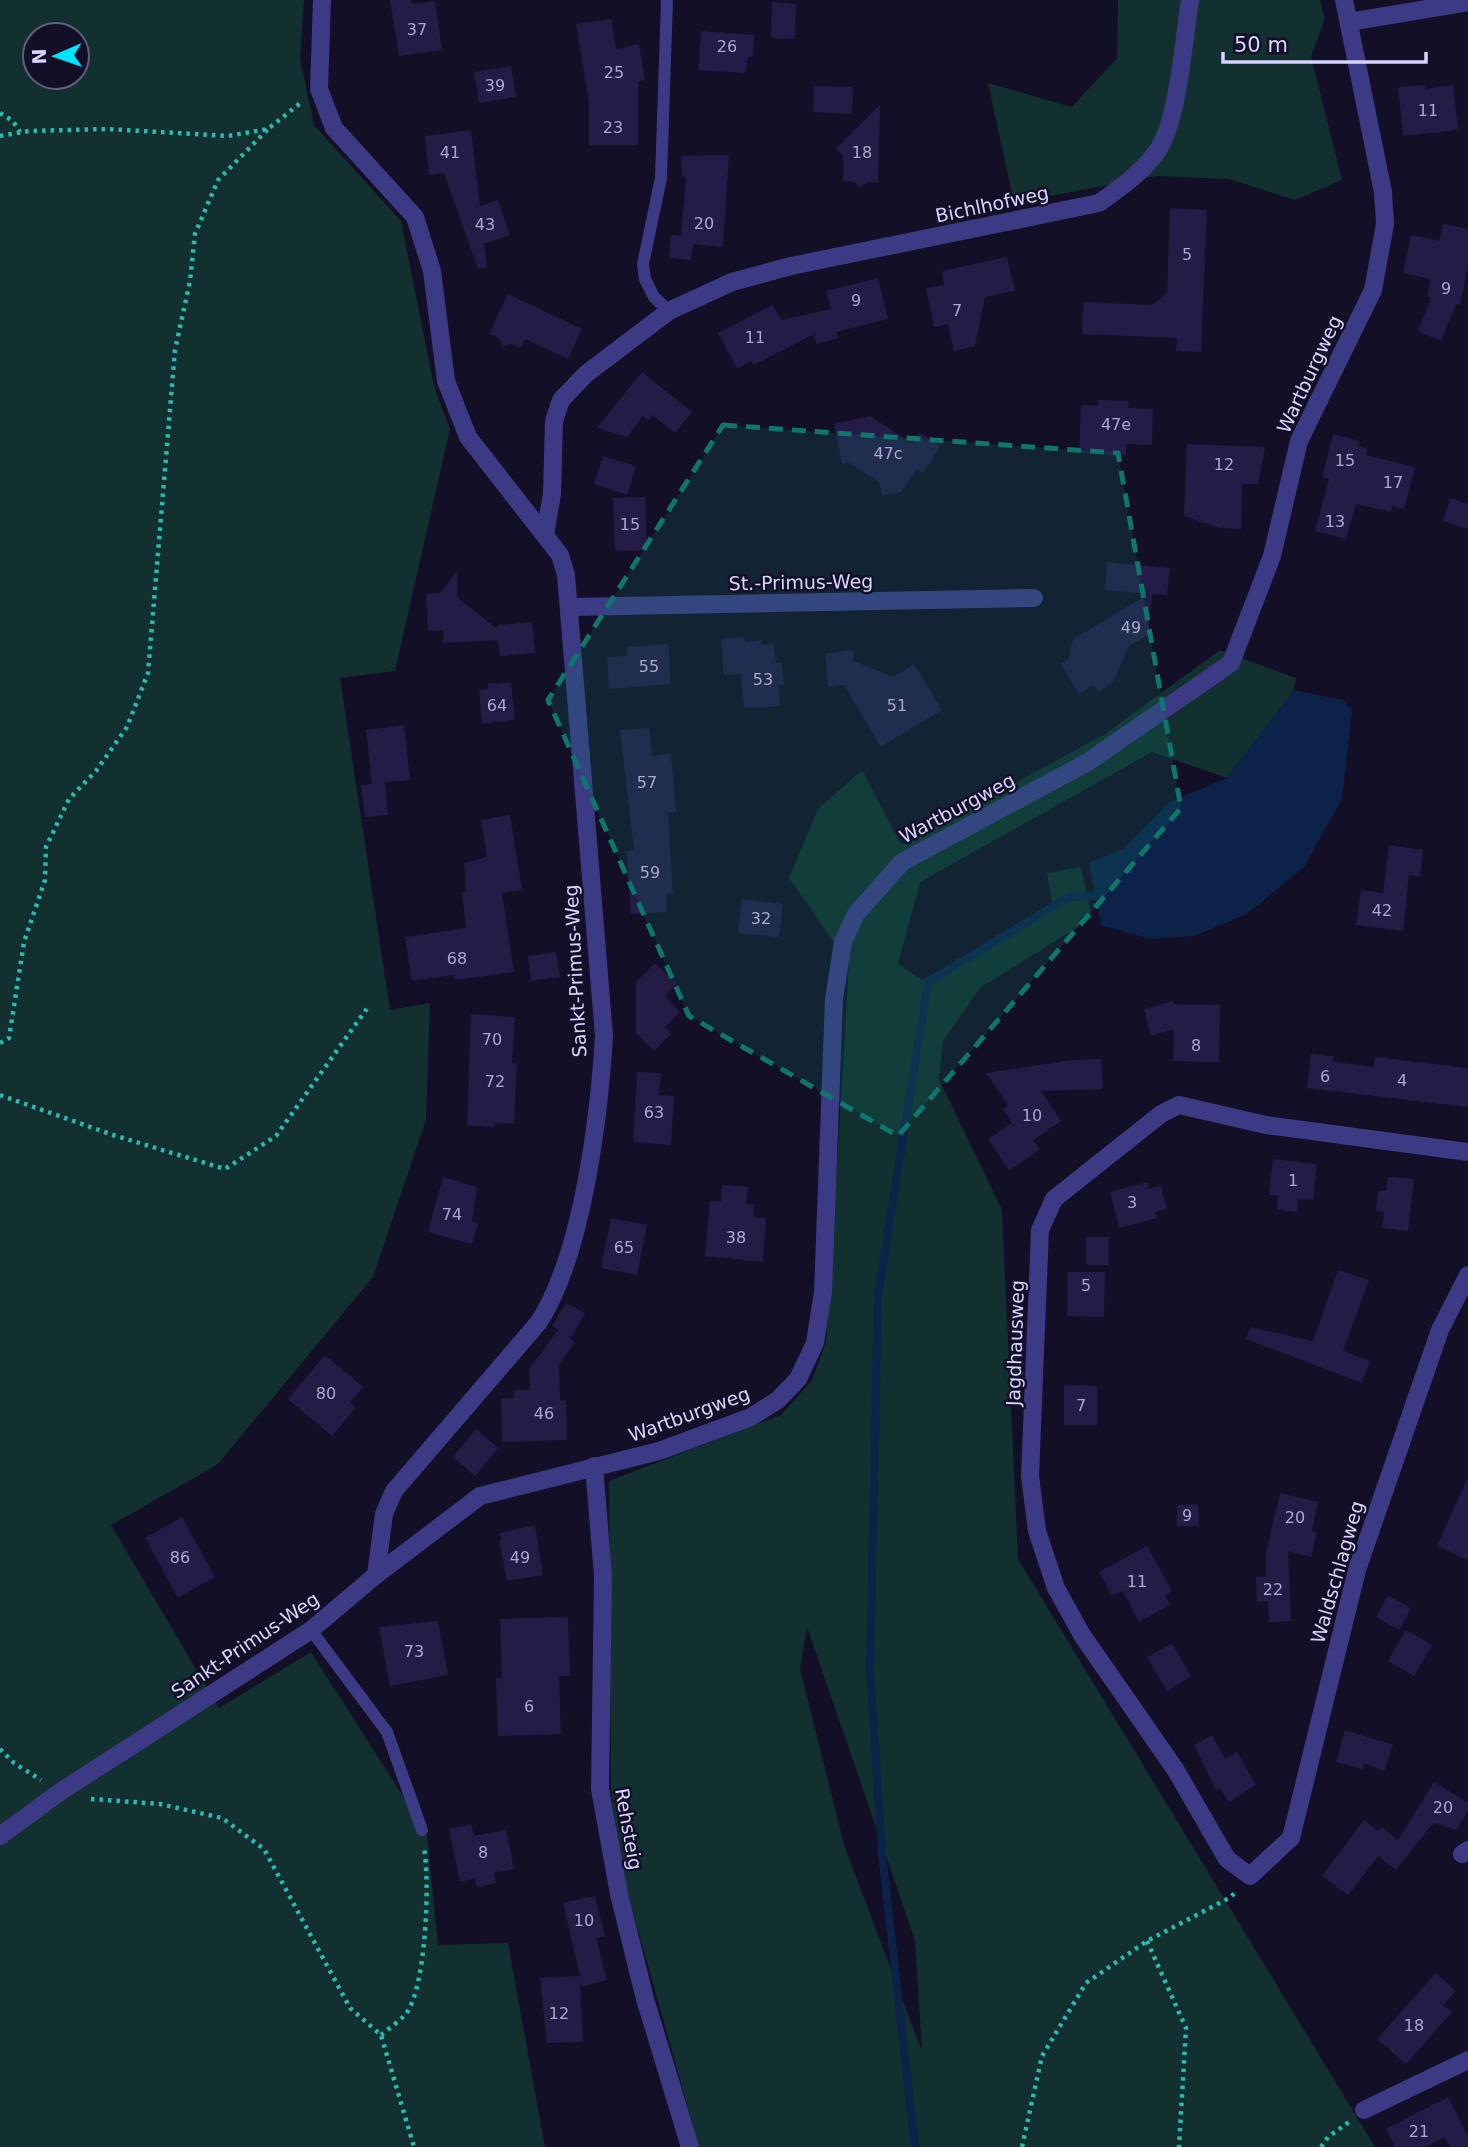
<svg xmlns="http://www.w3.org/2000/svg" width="1468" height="2147" font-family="'DejaVu Sans',sans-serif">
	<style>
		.green { fill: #12302f; fill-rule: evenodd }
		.water { fill: #0c2248 }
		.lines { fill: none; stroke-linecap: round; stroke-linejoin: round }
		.stream { stroke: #0c2248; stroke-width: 8 }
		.building { fill: #241b47 }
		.path { stroke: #2fb8b0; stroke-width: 4.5; stroke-dasharray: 3.5 5; stroke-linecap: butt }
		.service { stroke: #3d3a85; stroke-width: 12 }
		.minor { stroke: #3d3a85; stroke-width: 18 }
		.marked { fill: #0f766e; fill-opacity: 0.2; stroke: #0f766e; stroke-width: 5; stroke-dasharray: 14 9; stroke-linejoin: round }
		.labels { text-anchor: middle; stroke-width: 5; stroke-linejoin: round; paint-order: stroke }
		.number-label { font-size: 16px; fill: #aca6d1 }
		.street-label { font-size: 19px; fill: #d9d4ff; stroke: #130f26 }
	</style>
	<rect width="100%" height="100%" fill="#130f26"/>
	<g class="green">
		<path d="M0,0h304l-4,59 14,66 87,96 33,165 16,43 -55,242 -55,7 50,332 40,-7 -4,117 -53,157 -156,188 -106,60 108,183 92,-56 116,182 11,111 70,-2 37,204h-545zM35,35h42v42h-42z"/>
		<polygon points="1118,0 1320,0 1325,19 1311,56 1342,180 1295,200 1229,179 1156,176 1014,203 988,83 1072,107 1117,58"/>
		<path d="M1220,650l76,28 -2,12 -67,88 -75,-26 -232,130 -22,82 24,16 131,-73 -6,-34 34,-6 11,51 -112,70 -37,53 -4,38 63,131 16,349 357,588h-676l-78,-278 -10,-79 -2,-309 172,-66 31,-35 14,-38 23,-378 -60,-86 29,-69 44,-39 39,75 204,-111zM807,1627l108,313 7,111 -78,-206 -44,-177z"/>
	</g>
	<polygon class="water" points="1294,690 1343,700 1352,710 1342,799 1304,867 1247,914 1194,936 1150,939 1101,925 1089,863 1123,849 1169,802 1227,778"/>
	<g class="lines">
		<polyline class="stream" points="915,2147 882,1853 870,1669 878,1295 928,982 1069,897 1096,896"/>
	</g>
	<g class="building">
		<polygon points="390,0 411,0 412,4 435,1 442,50 399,56"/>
		<polygon points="772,2 796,4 795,39 771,38"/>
		<polygon points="611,19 616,49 639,44 645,80 638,82 638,145 589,145 589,103 576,24"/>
		<polygon points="701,31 754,35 753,57 748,57 746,73 698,70"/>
		<polygon points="511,66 516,97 479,103 474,72"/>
		<polygon points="1425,85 1425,89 1453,85 1458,130 1403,136 1398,87"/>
		<polygon points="814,86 853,87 852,114 813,112"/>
		<polygon points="880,105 878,183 867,182 860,188 854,182 843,181 843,156 836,148"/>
		<polygon points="471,130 480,206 498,200 510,235 484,244 487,267 478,269 444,173 429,175 425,136"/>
		<polygon points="729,155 723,247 693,244 691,260 669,258 671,235 681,236 686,177 682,177 681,156"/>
		<polygon points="1170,208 1207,210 1201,352 1176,351 1177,338 1082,334 1083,302 1152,305 1167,293"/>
		<polygon points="1443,224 1468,229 1468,266 1460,305 1456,304 1441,341 1418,331 1431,298 1427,297 1431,279 1403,273 1411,235 1439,241"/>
		<polygon points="1007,257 1015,291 985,297 975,346 954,351 948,324 934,327 926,288 944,285 942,271"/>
		<polygon points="878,278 888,319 836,332 838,338 816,344 814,334 754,365 751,361 737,369 718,333 773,305 781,320 831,309 826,291"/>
		<polygon points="508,294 582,329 568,359 525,339 521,348 511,344 502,347 499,338 489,334"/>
		<polygon points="642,372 692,412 675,433 652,415 648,420 643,416 627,437 597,428"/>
		<polygon points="1098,400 1129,401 1128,408 1153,409 1152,445 1126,444 1126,455 1079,453 1081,405 1098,406"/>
		<polygon points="870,416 913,444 920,433 940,446 923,473 917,469 901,492 882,496 879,482 849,463 842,464 834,424"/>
		<polygon points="1333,434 1360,441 1358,446 1367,449 1366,455 1415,467 1404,509 1392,506 1391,512 1356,504 1346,539 1315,531 1329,479 1322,477"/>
		<polygon points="1187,444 1265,447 1258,484 1242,484 1241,529 1219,528 1184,516"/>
		<polygon points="603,456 636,466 627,495 594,484"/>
		<polygon points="645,497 647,550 615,551 613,498"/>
		<polygon points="1450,498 1468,504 1468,529 1443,521"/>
		<polygon points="1107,562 1170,568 1167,595 1152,594 1148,635 1128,647 1113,682 1098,692 1094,685 1079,694 1061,664 1068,660 1073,639 1149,594 1105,590"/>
		<polygon points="457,571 457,597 497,629 497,625 532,622 535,653 500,656 498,640 443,643 443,630 428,631 426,594 440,593"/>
		<polygon points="744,637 745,642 761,640 761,645 774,644 776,663 782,663 784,685 779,685 780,706 744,708 741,674 724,675 721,639"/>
		<polygon points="668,644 671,684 609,689 607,657 627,656 627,647"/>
		<polygon points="853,650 854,661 893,677 914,664 942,710 881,747 844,685 828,687 825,654"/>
		<polygon points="511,682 515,720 482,724 479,690 488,689 488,684"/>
		<polygon points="404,725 410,780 385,782 388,815 365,817 361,785 372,784 366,730"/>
		<polygon points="649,728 652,756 671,754 676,812 668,813 673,894 666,894 667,912 631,914 627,851 634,850 620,730"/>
		<polygon points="510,815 522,890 502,893 514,972 464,979 454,979 454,975 412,981 405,937 466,928 462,892 466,892 464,863 487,857 481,820"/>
		<polygon points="1389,845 1423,850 1420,877 1409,875 1403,931 1356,925 1361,890 1383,893"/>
		<polygon points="742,899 783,904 779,937 738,933"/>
		<polygon points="556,952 560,977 531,981 528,956"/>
		<polygon points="655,963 676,984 665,996 680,1012 665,1027 671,1034 654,1051 636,1033 636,982"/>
		<polygon points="1173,1001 1174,1004 1220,1005 1219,1062 1173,1061 1174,1029 1151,1036 1144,1009"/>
		<polygon points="471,1014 515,1017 512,1063 517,1064 514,1124 495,1123 495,1127 467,1125"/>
		<polygon points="1311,1054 1333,1056 1333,1062 1374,1067 1375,1057 1468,1068 1468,1107 1307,1088"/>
		<polygon points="1101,1059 1103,1089 1041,1091 1061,1121 1033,1140 1040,1149 1009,1171 988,1139 1012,1123 1003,1109 1008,1105 986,1073 1072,1060"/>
		<polygon points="637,1072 661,1073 659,1095 674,1096 671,1145 633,1142"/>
		<polygon points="1273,1159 1317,1164 1313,1200 1298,1199 1297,1212 1277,1210 1278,1196 1269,1195"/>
		<polygon points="443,1177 477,1187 472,1222 478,1223 472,1244 428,1232"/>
		<polygon points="1388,1177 1414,1179 1408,1231 1382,1228 1384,1212 1376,1211 1378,1191 1386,1191"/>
		<polygon points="1148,1182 1149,1189 1161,1186 1167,1209 1155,1212 1157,1218 1119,1228 1110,1192"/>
		<polygon points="722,1185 748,1187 746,1204 754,1204 753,1217 766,1218 763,1262 705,1256 710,1201 721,1201"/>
		<polygon points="611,1218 647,1225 637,1275 601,1268"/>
		<rect x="1086" y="1237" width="23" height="28"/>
		<polygon points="1338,1270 1369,1280 1343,1351 1370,1361 1362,1383 1246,1339 1250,1327 1313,1341"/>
		<polygon points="1067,1272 1105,1272 1104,1317 1067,1316"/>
		<polygon points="566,1303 585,1313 571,1338 563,1333 575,1342 559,1365 560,1401 566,1400 567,1440 502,1442 501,1399 514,1398 514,1390 530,1390 529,1369 558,1330 552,1326"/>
		<polygon points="325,1355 363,1387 350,1403 356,1407 332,1436 288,1399"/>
		<polygon points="1064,1385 1097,1386 1097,1425 1064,1425"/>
		<polygon points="476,1429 498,1448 475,1476 453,1457"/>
		<polygon points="1468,1477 1468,1560 1437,1546"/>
		<polygon points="1280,1493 1318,1502 1312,1531 1317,1532 1311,1557 1288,1551 1291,1621 1269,1622 1268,1601 1257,1602 1256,1577 1266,1577 1266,1553"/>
		<polygon points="1198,1504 1199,1526 1177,1526 1177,1505"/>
		<polygon points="182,1517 215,1577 178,1598 145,1538"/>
		<polygon points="535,1525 543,1575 507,1581 499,1540 501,1540 500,1533"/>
		<polygon points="1147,1546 1172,1591 1165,1595 1170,1605 1139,1622 1123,1591 1112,1596 1099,1572"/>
		<polygon points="1388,1595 1411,1608 1399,1630 1376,1617"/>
		<polygon points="568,1617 570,1676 559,1676 561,1734 498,1736 496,1678 502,1678 500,1619"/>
		<polygon points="438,1621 448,1675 390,1686 379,1627"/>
		<polygon points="1406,1630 1432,1645 1414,1676 1388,1661"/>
		<polygon points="1172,1643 1191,1677 1167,1691 1147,1657"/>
		<polygon points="1345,1730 1393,1745 1384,1771 1364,1763 1363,1769 1336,1762"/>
		<polygon points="1212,1735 1225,1759 1237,1752 1256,1785 1229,1802 1220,1788 1216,1790 1194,1745"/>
		<polygon points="1434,1782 1468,1803 1468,1811 1456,1830 1435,1823 1430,1827 1396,1870 1378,1856 1348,1895 1322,1876 1364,1820 1378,1831 1382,1827 1398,1840"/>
		<polygon points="471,1824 474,1836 506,1830 514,1869 494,1873 496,1883 477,1887 475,1878 460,1882 449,1829"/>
		<polygon points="595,1896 605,1936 596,1938 607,1980 582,1987 580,1979 583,2042 547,2043 540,1978 580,1976 563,1903"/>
		<polygon points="1436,1973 1456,1991 1443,2005 1452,2012 1406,2064 1377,2039"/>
		<polygon points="1448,2097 1468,2136 1468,2147 1450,2147 1445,2137 1425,2147 1395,2147 1386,2129"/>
	</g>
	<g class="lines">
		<g class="path">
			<polyline points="0,113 13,121 20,132"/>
			<polyline points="0,136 29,131 107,129 228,136 268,129 303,101"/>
			<polyline points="0,1043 9,1038 24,942 45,880 46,847 69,799 96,771 127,727 148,673 175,350 190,281 195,234 218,180 268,129"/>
			<polyline points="0,1095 113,1135 225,1169 276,1136 368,1007"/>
			<polyline points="0,1749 14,1763 41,1780"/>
			<polyline points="91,1799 160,1804 222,1818 264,1849 350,2008 381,2035 414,2147"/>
			<polyline points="1147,1941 1186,2028 1179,2147"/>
			<path d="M381,2035c8,-7 23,-16 28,-26 17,-31 21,-126 15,-162"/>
			<polyline points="1022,2147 1042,2056 1086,1983 1147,1941 1231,1897 1237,1890"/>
			<polyline points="1321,2147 1328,2137 1349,2122"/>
		</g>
		<g class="service">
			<polyline points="667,0 661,178 643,264 645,279 654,297 669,311"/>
			<polyline points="311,1630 387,1732 422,1830"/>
		</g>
		<g class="minor">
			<path d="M322,0l-3,89 15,39 81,89 17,54 14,110 22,56 92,118 6,20 38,461c-5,81 -21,217 -65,286l-145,169 -10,23 -8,61"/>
			<polyline points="1349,22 1468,2"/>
			<path d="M545,535l7,-41 2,-73 7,-21 25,-26 83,-63 63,-29 59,-16 308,-63c21,-15 41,-29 57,-50 22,-28 28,-116 34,-153"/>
			<polyline points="570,607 1034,598"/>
			<polyline points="1468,1152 1266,1125 1179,1105 1161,1114 1054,1199 1040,1230 1030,1476 1037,1531 1056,1588 1082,1635 1175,1769 1227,1859 1250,1876 1291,1838 1357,1570 1440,1330 1468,1275"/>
			<polyline points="594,1466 603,1576 600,1789 619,1894 645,1999 690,2147"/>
			<polyline points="0,1836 60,1792 311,1630 376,1575 480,1496 659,1451 751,1417 778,1400 798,1379 815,1343 823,1292 834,999 843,942 856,914 902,862 1088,762 1231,663 1272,556 1299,441 1373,290 1385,224 1383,192 1344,0"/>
			<polyline points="1462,1854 1468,1850"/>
			<polyline points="1364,2110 1468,2060"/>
		</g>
	</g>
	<path class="marked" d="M723,425l395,28 63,355 -283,328 -209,-120 -141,-316z"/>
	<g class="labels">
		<g class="number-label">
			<text x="417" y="35">37</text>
			<text x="727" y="52">26</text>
			<text x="614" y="78">25</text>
			<text x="495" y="91">39</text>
			<text x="1428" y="116">11</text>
			<text x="613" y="133">23</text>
			<text x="450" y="158">41</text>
			<text x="862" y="158">18</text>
			<text x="704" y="229">20</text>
			<text x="485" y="230">43</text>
			<text x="1187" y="260">5</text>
			<text x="1446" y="294">9</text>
			<text x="856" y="306">9</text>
			<text x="957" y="316">7</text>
			<text x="755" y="343">11</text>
			<text x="1116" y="430">47e</text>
			<text x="888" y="459">47c</text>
			<text x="1345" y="466">15</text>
			<text x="1224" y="470">12</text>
			<text x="1393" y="488">17</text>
			<text x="1335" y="527">13</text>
			<text x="630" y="530">15</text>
			<text x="1131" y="633">49</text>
			<text x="649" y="672">55</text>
			<text x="763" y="685">53</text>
			<text x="497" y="711">64</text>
			<text x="897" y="711">51</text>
			<text x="647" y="788">57</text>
			<text x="650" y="878">59</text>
			<text x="1382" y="916">42</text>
			<text x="761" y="924">32</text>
			<text x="457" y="964">68</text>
			<text x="492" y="1045">70</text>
			<text x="1196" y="1051">8</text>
			<text x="1325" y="1082">6</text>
			<text x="1402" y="1086">4</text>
			<text x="495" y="1087">72</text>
			<text x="654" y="1118">63</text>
			<text x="1032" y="1121">10</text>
			<text x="1293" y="1186">1</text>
			<text x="1132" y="1208">3</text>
			<text x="452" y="1220">74</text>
			<text x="736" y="1243">38</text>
			<text x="624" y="1253">65</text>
			<text x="1086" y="1291">5</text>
			<text x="326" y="1399">80</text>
			<text x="1081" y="1411">7</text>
			<text x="544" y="1419">46</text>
			<text x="1187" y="1521">9</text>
			<text x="1295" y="1523">20</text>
			<text x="180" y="1563">86</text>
			<text x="520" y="1563">49</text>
			<text x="1137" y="1587">11</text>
			<text x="1273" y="1595">22</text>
			<text x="414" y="1657">73</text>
			<text x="529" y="1712">6</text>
			<text x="1443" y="1813">20</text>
			<text x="483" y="1858">8</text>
			<text x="584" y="1926">10</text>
			<text x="559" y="2019">12</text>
			<text x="1414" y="2031">18</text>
			<text x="1419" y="2137">21</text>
		</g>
		<g class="street-label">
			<text transform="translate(992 204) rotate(-12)" y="7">Bichlhofweg</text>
			<text transform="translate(1309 374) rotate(-65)" y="7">Wartburgweg</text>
			<text transform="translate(801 582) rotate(-1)" y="7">St.-Primus-Weg</text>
			<text transform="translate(957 808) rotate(-28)" y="7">Wartburgweg</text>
			<text transform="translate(575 971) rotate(-93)" y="7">Sankt-Primus-Weg</text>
			<text transform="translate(1015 1343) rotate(-88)" y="7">Jagdhausweg</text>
			<text transform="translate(689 1414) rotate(-20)" y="7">Wartburgweg</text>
			<text transform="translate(1337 1572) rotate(-74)" y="7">Waldschlagweg</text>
			<text transform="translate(245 1645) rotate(-34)" y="7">Sankt-Primus-Weg</text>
			<text transform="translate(629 1829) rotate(80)" y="7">Rehsteig</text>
		</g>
	</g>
	<g transform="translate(56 56) rotate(268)"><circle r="33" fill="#130f26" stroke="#625e7d" stroke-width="2"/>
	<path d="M0-5L12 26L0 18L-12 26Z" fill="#00e5ff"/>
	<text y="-10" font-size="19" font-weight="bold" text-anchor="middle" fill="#d9d4ff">N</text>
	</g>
	<path d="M1223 52v10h203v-10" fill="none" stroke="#d9d4ff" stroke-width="3.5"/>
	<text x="1234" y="52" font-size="21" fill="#d9d4ff" stroke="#130f26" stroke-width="5" paint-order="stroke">50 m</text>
</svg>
